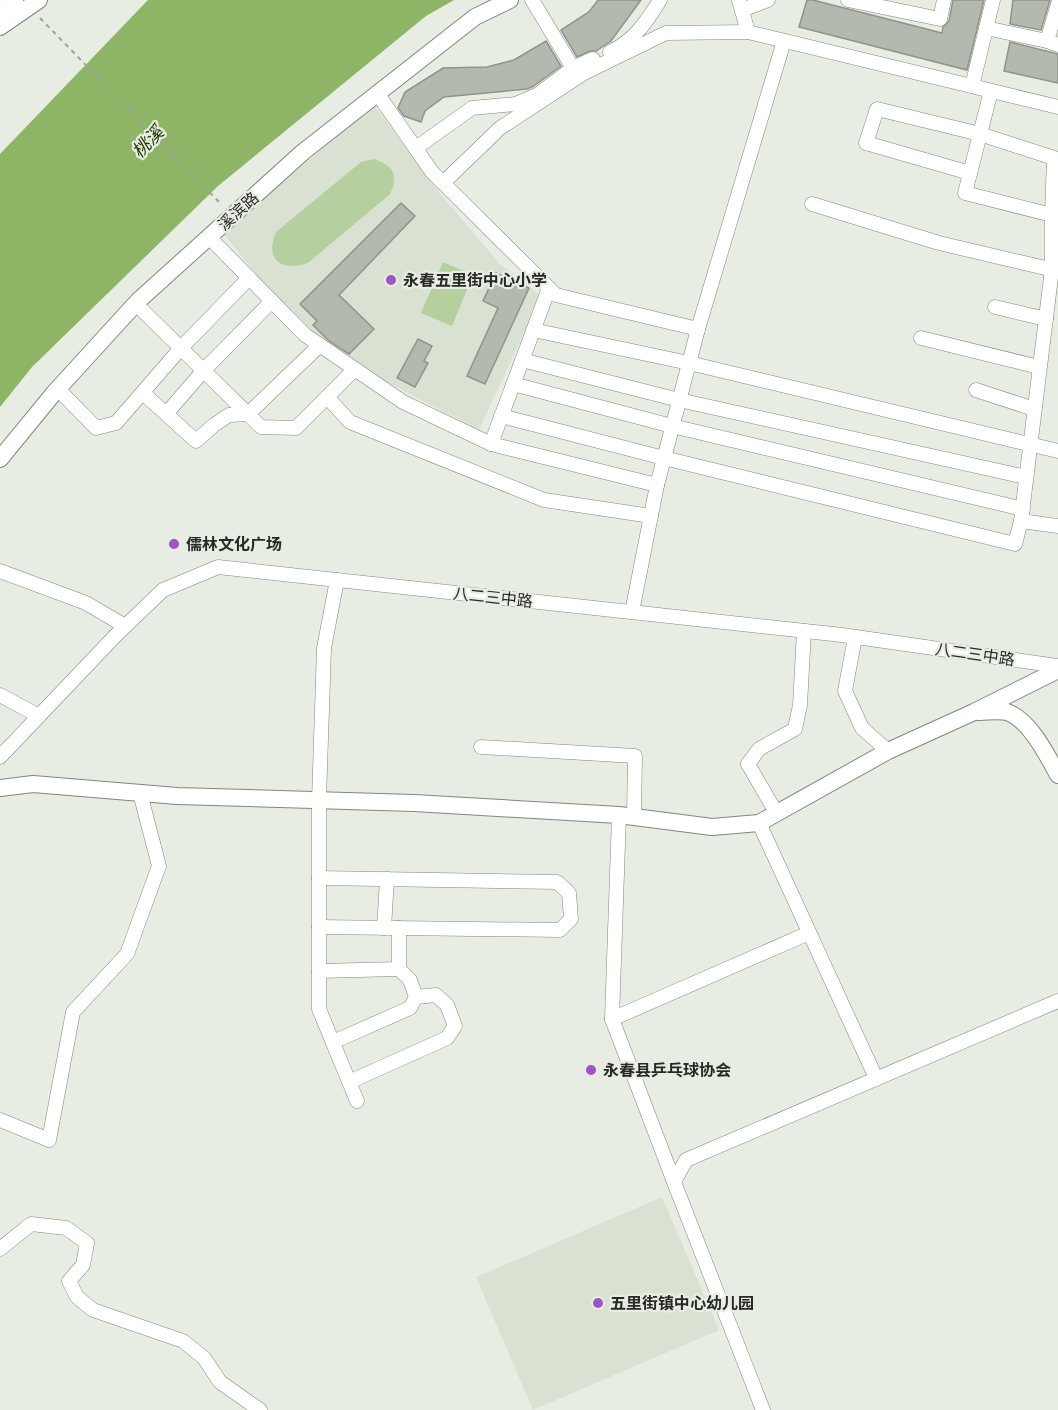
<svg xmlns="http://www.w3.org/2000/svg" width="1058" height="1410" font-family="'Noto Serif','Noto Sans SC',serif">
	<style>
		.built { fill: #d9e2d2 }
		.green { fill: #b5cf9e }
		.water { fill: #8db565 }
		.building { fill: #b4b9b0; stroke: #8f948b; stroke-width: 1.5 }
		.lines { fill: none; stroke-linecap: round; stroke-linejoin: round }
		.minor-casing { stroke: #82867e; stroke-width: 15 }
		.major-casing { stroke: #82867e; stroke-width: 18 }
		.path { stroke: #9da19a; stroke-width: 2; stroke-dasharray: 4.5 4.5; stroke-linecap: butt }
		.minor { stroke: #fff; stroke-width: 14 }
		.major { stroke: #fff; stroke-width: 16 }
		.poi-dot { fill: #9c54c8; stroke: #e8ede4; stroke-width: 2 }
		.labels { text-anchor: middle; stroke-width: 4.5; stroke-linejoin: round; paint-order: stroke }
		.street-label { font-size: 16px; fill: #272925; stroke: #e8ede4 }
		.poi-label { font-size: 16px; font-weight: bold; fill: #272925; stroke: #e8ede4; text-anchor: start }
		.water-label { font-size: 18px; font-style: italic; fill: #223a00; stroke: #e8ede4 }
	</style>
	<rect width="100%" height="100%" fill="#e8ede4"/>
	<g class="built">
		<polygon points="374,105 437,190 501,265 541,296 479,430 350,363 288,314 223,233"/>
		<polygon points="662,1197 719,1330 533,1410 476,1277"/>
	</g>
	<g class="green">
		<path d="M374,159c19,7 25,15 16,35l-82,69c-26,9 -44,-3 -32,-31l85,-70z"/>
		<polygon points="443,262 473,275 452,326 421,313"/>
	</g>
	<polygon class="water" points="148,0 454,0 426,16 218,186 32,367 0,407 0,154"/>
	<g class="building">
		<polygon points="598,0 641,0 611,41 596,51 590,51 577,57 561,30 589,12"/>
		<polygon points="807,0 813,0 942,33 943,27 949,21 953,0 984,0 967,70 799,27"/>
		<polygon points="1013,0 1050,0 1041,30 1010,24"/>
		<polygon points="546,41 561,66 532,87 527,89 444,97 425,111 421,122 404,116 398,108 405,92 443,68 487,67 514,60"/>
		<polygon points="1010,42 1058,54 1058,83 1004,71"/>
		<polygon points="401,203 415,216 339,295 374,329 349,354 329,341 313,325 317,321 300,304"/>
		<polygon points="496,273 529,288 485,384 467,376 498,308 483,301"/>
		<polygon points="418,339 432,346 424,361 428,363 415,387 397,378"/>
	</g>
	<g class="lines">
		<defs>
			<g id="minor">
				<polyline points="532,0 573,68"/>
				<polyline points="739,0 748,32"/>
				<polyline points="848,0 940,19 944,0"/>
				<polyline points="1058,4 1047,41 1058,45"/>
				<polyline points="742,10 768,0"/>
				<polyline points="986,28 1047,41"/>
				<path d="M610,52c24,-11 37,-31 50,-52"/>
				<polyline points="972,86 993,0"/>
				<polyline points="991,91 965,193 1052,215 1052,269 1021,521 1058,526"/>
				<polyline points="377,93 432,172 556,295 698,329"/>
				<polyline points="416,148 472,108 516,104 537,95 573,68 593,59"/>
				<polyline points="970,173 866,143 877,109 980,134 1054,158 1052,215"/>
				<polyline points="443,183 500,128 584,73 666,33 748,32 1058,107"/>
				<polyline points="812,204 939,243 1058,271"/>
				<polyline points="209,237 305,335 403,402 491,444 657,485"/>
				<polyline points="136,304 261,427 296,428 355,369"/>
				<polyline points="995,307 1046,319"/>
				<polyline points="533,330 689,363 1058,451"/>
				<polyline points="921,338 1039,367"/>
				<polyline points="522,360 679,400 1026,477"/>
				<polyline points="513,384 672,426 1023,509"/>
				<polyline points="58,389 96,428 116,423 181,348 249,278"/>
				<polyline points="976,390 1034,409"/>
				<polyline points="143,393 196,441 214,425 229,415 248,414 320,345"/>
				<polyline points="327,397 350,422 544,500 651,516"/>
				<polyline points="166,414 204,370 272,301"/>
				<polyline points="501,416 664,458 1015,544 1021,521"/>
				<polyline points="491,444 549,288"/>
				<polyline points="0,571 86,603 125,626"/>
				<polyline points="337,580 324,648 319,800 319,1009 357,1101"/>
				<polyline points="632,612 657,485 698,329 784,41"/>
				<polyline points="855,637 845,691 862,728 888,751"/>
				<polyline points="0,695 39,716"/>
				<polyline points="481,747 635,756 634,817"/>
				<polyline points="0,757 116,635 163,590 218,567 842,635 1058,666"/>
				<polyline points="777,814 748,764 759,749 795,729 800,705 804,631"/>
				<polyline points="619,815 612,1019 674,1182"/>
				<polyline points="759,823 876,1078"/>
				<polyline points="319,927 560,930 571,919 569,893 557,882 319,878"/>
				<polyline points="384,928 387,879"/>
				<polyline points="319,971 399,969"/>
				<polyline points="612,1019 809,933"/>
				<polyline points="333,1042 410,1008 416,997 410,980 399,969 399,928"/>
				<polyline points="349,1082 447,1038 455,1026 447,1005 436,995 416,997"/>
				<polyline points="0,1120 49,1140 73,1012 127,954 159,866 140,793"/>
				<polyline points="0,1249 31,1224 66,1228 87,1243 83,1265 69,1281 77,1297 93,1310 183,1341 204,1358 220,1382 260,1410"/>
				<polyline points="763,1410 674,1182 686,1160 1058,1001"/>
			</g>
			<g id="major">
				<polyline points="0,10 15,0"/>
				<polyline points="0,27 39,0"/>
				<polyline points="0,459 54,393 138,301 303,152 475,17 510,0"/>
				<path d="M978,712c8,0 21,-2 29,0 23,8 40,43 51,63"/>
				<polyline points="0,788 33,784 177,796 414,803 619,815 712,827 759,823 888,751 974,712 1058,670"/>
			</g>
		</defs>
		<use href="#minor" class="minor-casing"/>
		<use href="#major" class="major-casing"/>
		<polyline class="path" points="40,18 222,205"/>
		<use href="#minor" class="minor"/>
		<use href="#major" class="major"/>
	</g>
	<g class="poi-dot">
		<circle cx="391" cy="280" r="6"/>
		<circle cx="174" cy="544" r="6"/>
		<circle cx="591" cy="1070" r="6"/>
		<circle cx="598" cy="1303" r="6"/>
	</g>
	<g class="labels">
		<g class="street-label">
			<text transform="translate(238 211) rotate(-42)" y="6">溪滨路</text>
			<text transform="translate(493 597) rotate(6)" y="6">八二三中路</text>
			<text transform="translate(975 654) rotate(8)" y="6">八二三中路</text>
		</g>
		<g class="poi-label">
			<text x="403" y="286">永春五里街中心小学</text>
			<text x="186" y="550">儒林文化广场</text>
			<text x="603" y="1076">永春县乒乓球协会</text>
			<text x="610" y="1309">五里街镇中心幼儿园</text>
		</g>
		<g class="water-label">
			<text transform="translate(148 142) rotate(-46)" y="6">桃溪</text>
		</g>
	</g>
</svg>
